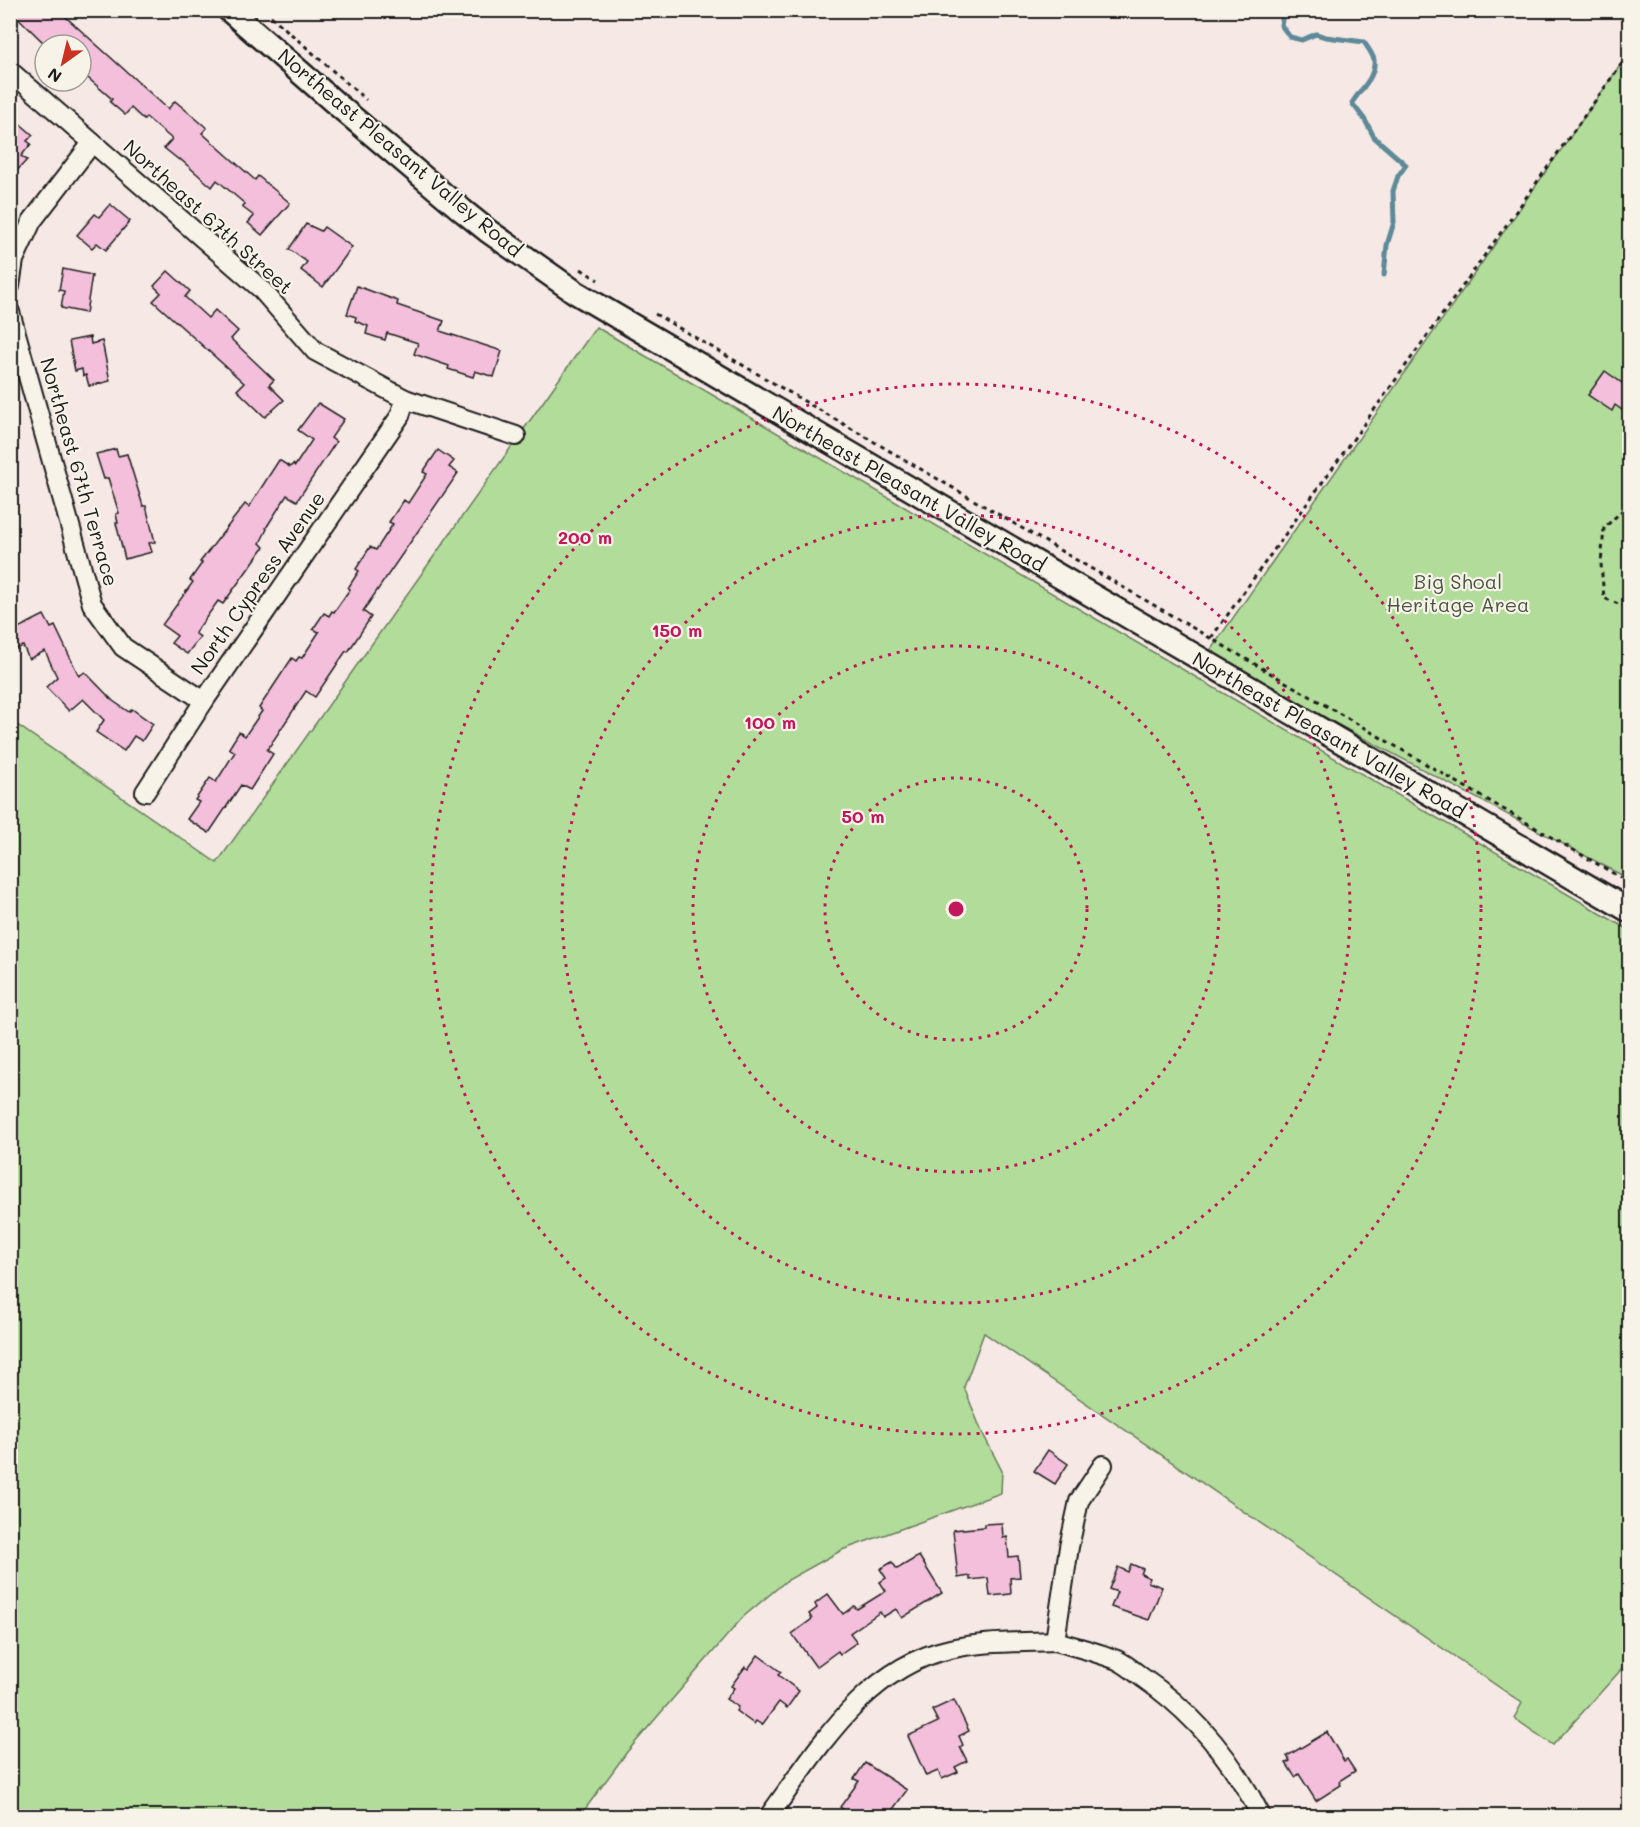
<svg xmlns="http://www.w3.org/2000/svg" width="1640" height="1827" font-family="Mali,sans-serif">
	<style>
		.green { fill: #b2dc9a; stroke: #677c5b; stroke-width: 1.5 }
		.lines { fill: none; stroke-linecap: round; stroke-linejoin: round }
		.stream { stroke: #5d8998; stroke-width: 5 }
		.building { fill: #f3bfdb; stroke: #1c1c1c; stroke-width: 1.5 }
		.minor-casing { stroke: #1c1c1c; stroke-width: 22 }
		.tertiary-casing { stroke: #1c1c1c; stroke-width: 27 }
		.path { stroke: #1c1c1c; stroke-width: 3; stroke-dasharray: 4.5 4.5; stroke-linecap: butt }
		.minor { stroke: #f7f3e8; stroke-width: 18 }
		.tertiary { stroke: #f7f3e8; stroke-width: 22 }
		.ring { fill: none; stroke: #c2185b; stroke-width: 3; stroke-dasharray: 3 6 }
		.labels { text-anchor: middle; stroke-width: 4.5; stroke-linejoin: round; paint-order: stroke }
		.street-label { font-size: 20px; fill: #1c1c1c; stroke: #f7f3e8 }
		.park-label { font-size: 20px; fill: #495642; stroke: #f7f3e8 }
		.centre { fill: #c2185b; stroke: #f7f3e8; stroke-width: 3 }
		.ring-label { font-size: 18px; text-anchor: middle; font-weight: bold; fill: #c2185b; stroke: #f7f3e8; stroke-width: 4.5; stroke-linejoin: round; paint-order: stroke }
	</style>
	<rect width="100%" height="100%" fill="#f6e9e5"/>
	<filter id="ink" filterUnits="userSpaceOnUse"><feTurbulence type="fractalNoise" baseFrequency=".0167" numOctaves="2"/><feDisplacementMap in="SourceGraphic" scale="12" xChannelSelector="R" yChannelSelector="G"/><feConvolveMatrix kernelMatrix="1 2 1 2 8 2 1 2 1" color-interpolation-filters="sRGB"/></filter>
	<g filter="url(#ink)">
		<g class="green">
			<polygon points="1629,53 1629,879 1207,655"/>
			<polygon points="596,327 1629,930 1629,1661 1553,1745 1514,1718 1522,1703 984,1333 964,1387 981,1430 1002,1471 1001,1493 842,1550 786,1581 743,1617 627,1752 580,1816 11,1816 10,720 217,863"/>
		</g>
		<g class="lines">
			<path class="stream" d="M1284,10l-3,15 9,12 12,3 14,-6 10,3 38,5c3,5 9,12 10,18 2,18 -14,29 -22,43l13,17 9,17 32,28 -8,11 -5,15 1,31 -7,23 -3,30"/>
		</g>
		<g class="building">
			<polygon points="10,10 58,10 168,109 175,101 207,128 202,133 255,180 258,176 290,203 262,235 248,223 254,216 242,207 245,204 217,180 212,187 180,159 179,160 164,148 172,139 146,117 144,120 131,108 125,115 110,102 112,99 81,72 81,45 46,45"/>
			<polygon points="10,115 33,135 27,141 31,144 21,156 27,160 10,178"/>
			<polygon points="110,204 130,221 106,250 97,243 92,248 77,235 95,214 99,217"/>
			<polygon points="306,224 321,231 324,227 352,247 323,287 301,270 307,262 289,249"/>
			<polygon points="63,269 92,275 86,313 61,308 64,291 59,290"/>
			<polygon points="168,271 190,291 185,297 208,318 215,310 238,331 231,339 274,380 269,385 284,400 265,417 237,390 244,383 153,301 161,293 154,286"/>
			<polygon points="357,286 398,301 397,305 444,321 440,331 502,351 494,377 475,371 473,377 448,369 449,366 414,354 418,343 387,333 385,340 366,334 368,326 355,321 356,317 347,314"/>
			<polygon points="90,337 91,344 102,341 110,381 89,386 86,375 83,376 82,369 75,371 69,341"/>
			<polygon points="1605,371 1629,388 1629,415 1615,405 1612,411 1588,395"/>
			<polygon points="318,403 344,419 331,438 336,442 297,501 287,495 266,528 267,529 260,543 264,547 223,604 218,601 195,633 200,637 187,654 171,643 177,636 162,625 193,582 190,580 202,563 200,562 245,504 249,507 279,460 290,467 293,464 295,466 312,440 298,430"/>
			<polygon points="116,449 118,456 127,454 143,506 146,506 155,542 149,543 152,552 125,559 116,523 118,523 116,514 119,513 108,478 104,479 96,454"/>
			<polygon points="438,450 454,461 449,467 458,473 363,611 371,617 348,652 346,651 315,697 306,691 267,750 273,754 250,790 241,785 209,833 187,819 199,802 195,800 210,778 216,782 235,752 229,748 239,732 245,736 262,711 259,708 292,658 296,661 299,657 302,658 319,632 313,629 324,613 329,616 332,611 334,612 350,589 348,588 359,571 356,569 370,547 376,550 393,524 389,522 404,500 408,503 427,474 423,472"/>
			<polygon points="44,615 51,628 55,626 79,676 85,672 113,701 129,712 132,709 153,724 142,741 134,736 124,751 96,732 104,720 83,699 69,711 46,687 57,677 45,651 29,659 23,646 10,652 10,638 16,635 14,630"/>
			<polygon points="1048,1450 1068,1464 1055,1484 1034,1471"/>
			<polygon points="1002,1523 1003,1538 1007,1537 1009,1557 1018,1556 1020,1577 1010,1578 1011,1594 990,1596 988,1578 970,1580 970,1576 958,1578 953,1530 984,1527 984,1524"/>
			<polygon points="919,1556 942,1593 902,1618 896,1609 883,1617 880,1612 850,1633 857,1642 840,1654 838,1651 816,1667 792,1634 812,1619 809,1614 817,1608 815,1604 828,1594 843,1614 854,1606 857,1609 886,1591 880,1582 886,1578 880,1569 892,1562 897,1569"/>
			<polygon points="1131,1564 1143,1569 1141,1574 1150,1578 1148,1582 1162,1587 1149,1620 1111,1607 1117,1592 1109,1589 1118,1567 1128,1572"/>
			<polygon points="758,1655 781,1672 778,1675 799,1691 787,1708 779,1702 762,1725 756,1721 754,1724 736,1711 738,1707 726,1699 734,1688 731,1686 745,1667 748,1669"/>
			<polygon points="954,1700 969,1731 959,1736 963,1745 960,1747 967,1761 955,1767 958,1772 942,1779 938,1771 926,1776 908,1736 938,1722 932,1710"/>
			<polygon points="1327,1732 1344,1761 1347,1759 1355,1771 1339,1781 1341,1785 1316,1801 1299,1774 1295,1777 1286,1763 1290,1761 1287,1756"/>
			<polygon points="865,1763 907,1790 888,1816 853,1816 840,1807 859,1781 854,1779"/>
		</g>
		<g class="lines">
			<defs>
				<g id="minor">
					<polyline points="10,71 261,289 315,351 405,399 516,436"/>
					<polyline points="10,286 14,260 32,221 92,143"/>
					<polyline points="10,312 92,604 123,647 204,701"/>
					<polyline points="145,792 204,701 400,416 405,399"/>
					<path d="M1055,1641c21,6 42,11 62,19 9,4 18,12 26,18 51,35 91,84 118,138"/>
					<path d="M769,1816c48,-65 95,-148 181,-167 34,-8 71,-6 105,-8l14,-94 10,-46 24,-36"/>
				</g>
				<polyline id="tertiary" points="229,10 333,101 463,211 488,231 575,292 1630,911"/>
			</defs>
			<use href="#minor" class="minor-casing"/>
			<use href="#tertiary" class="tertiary-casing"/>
			<g class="path">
				<polyline points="264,10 366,100"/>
				<polyline points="581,269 598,280"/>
				<polyline points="655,314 1630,883"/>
				<polyline points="1630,503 1604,528 1601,564 1604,598 1630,609"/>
				<polyline points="1211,638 1630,52"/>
			</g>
			<use href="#minor" class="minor"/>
			<use href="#tertiary" class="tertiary"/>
		</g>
	</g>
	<g class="ring">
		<circle cx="956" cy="909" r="131"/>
		<circle cx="956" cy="909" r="263"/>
		<circle cx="956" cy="909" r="394"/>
		<circle cx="956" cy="909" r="525"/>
	</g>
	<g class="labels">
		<g class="street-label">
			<text transform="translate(400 153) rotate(40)" y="7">Northeast Pleasant Valley Road</text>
			<text transform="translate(208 217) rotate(42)" y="7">Northeast 67th Street</text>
			<text transform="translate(79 472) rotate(74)" y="7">Northeast 67th Terrace</text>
			<text transform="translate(909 489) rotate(30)" y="7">Northeast Pleasant Valley Road</text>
			<text transform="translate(258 583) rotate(-55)" y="7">North Cypress Avenue</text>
			<text transform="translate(1329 735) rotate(30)" y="7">Northeast Pleasant Valley Road</text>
		</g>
		<g class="park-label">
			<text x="1458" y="589">Big Shoal<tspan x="1458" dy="23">Heritage Area</tspan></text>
		</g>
	</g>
	<circle cx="956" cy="909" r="9" class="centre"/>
	<g class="ring-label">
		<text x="585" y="544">200 m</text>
		<text x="677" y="637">150 m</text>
		<text x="770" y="729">100 m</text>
		<text x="863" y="823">50 m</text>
	</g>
	<rect width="1640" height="1827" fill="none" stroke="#f7f3e8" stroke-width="36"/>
	<rect x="18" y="18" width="1604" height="1791" fill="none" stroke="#1c1c1c" stroke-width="2" filter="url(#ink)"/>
	<g transform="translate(63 63) rotate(214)"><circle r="28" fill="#f7f3e8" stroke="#9f9d96" stroke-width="1.5"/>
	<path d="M0-4.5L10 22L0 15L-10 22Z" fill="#c8321e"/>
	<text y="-9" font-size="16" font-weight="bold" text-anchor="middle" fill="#1c1c1c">N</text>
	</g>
</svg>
